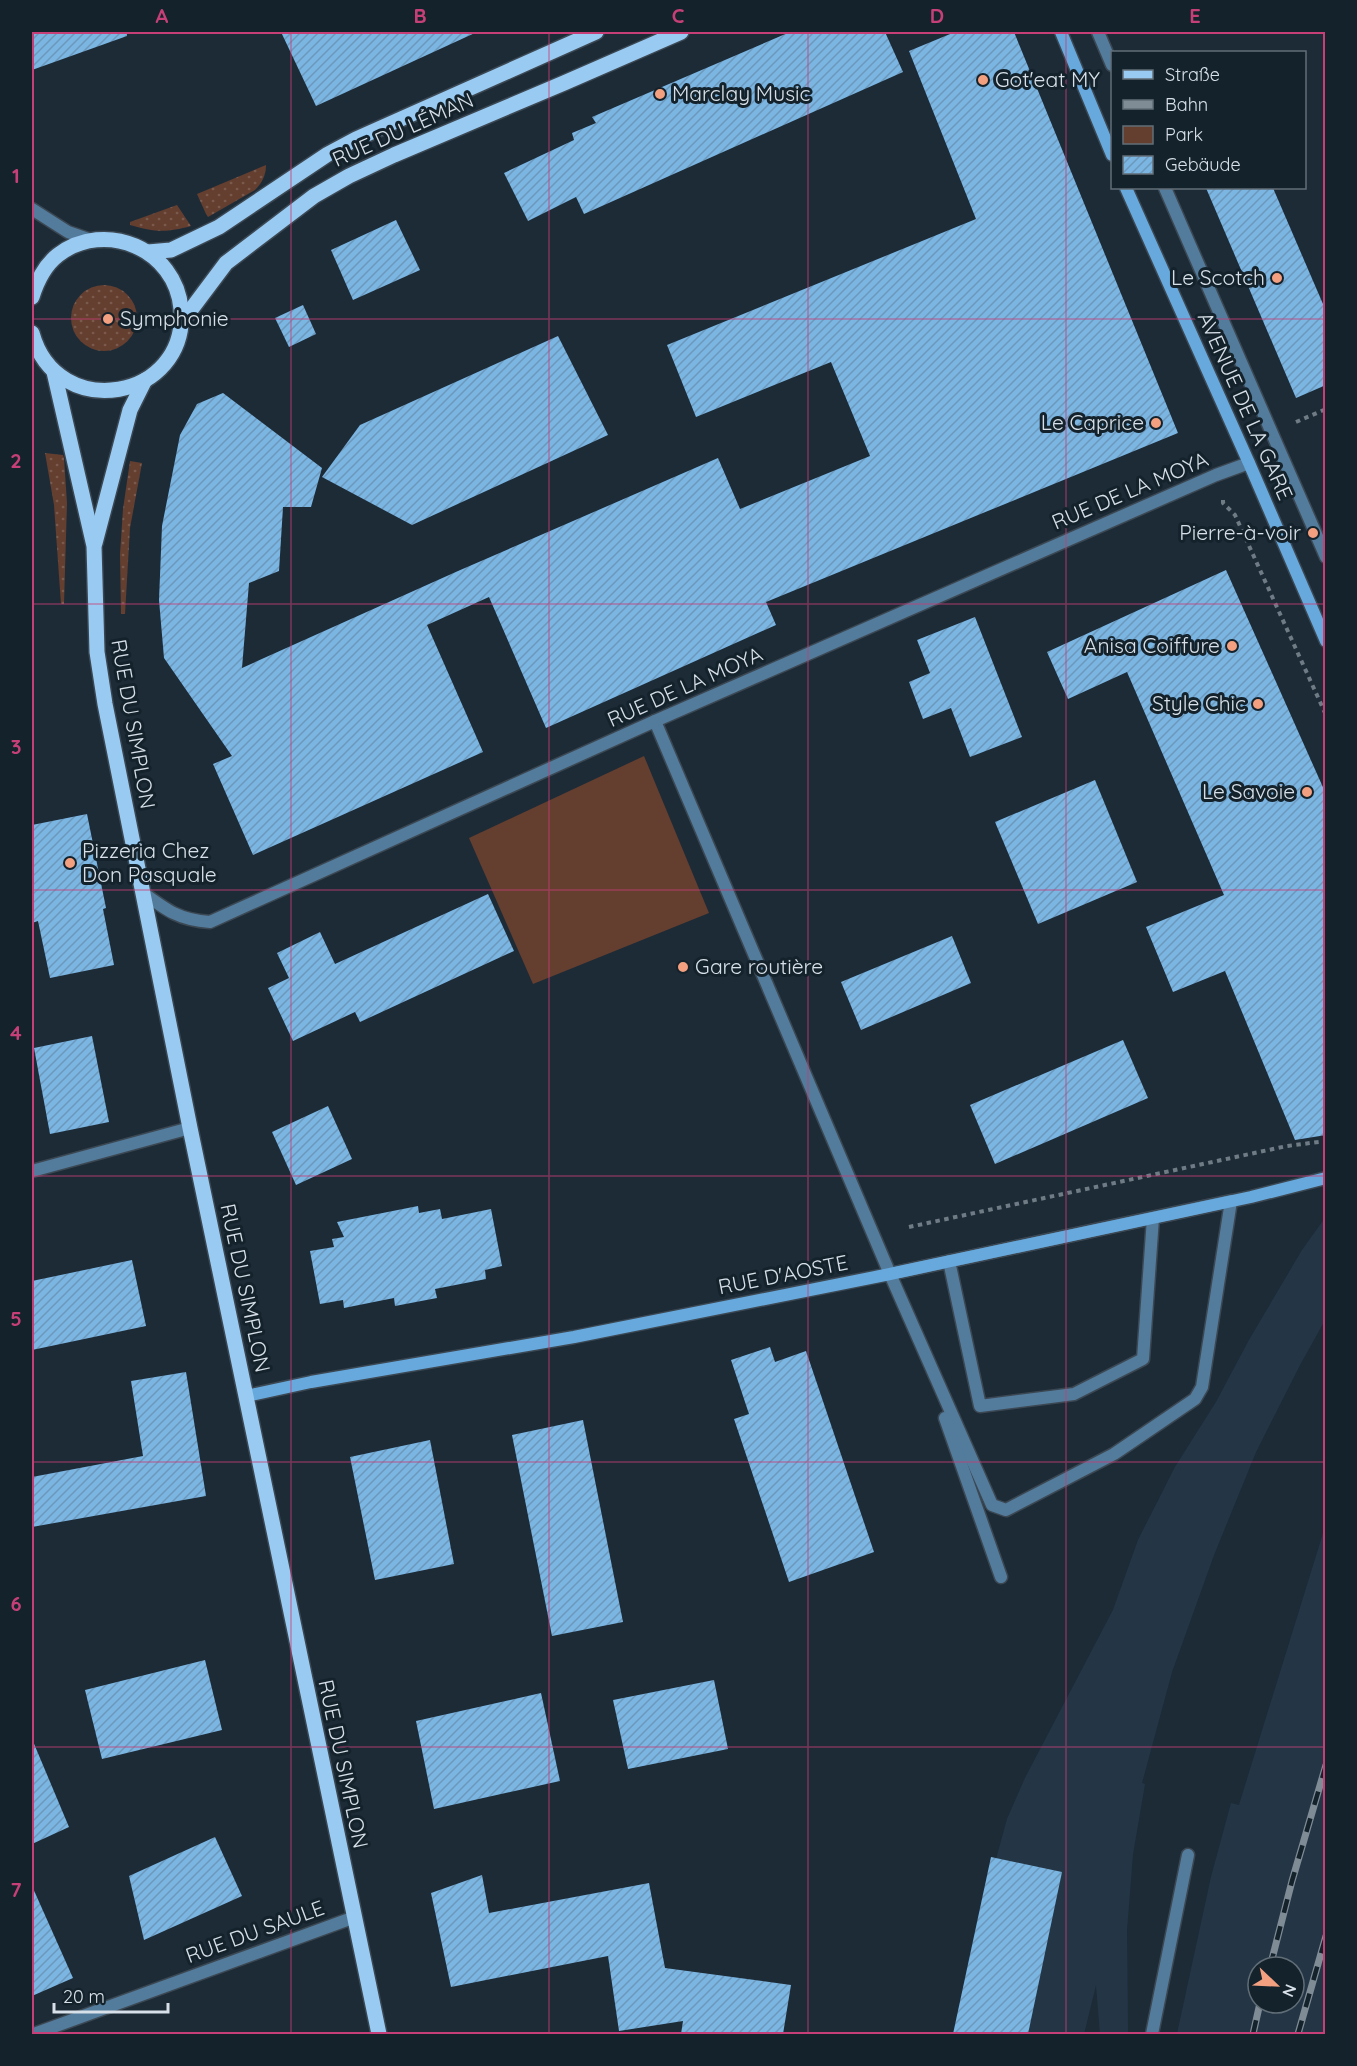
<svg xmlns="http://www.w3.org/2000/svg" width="1357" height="2066" font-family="Quicksand,sans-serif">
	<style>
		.built { fill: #243646; fill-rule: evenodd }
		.grass { fill: url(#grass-dots) }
		.park { fill: #643e2f }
		.building { fill: url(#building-hatch) }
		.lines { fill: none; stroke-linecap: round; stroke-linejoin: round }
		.lane-casing { stroke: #3b4853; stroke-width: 15 }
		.street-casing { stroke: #3b4853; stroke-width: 15 }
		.secondary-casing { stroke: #3b4853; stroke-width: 15 }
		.primary-casing { stroke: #3b4853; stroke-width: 18 }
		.path { stroke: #6f7b85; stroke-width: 4; stroke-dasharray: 4.5 4.5; stroke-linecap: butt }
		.lane { stroke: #537b9b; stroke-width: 12 }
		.street { stroke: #537b9b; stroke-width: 12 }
		.secondary { stroke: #67a9dd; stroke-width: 12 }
		.primary { stroke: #99caf2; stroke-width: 15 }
		.rail-casing { stroke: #808c95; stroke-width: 7 }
		.rail { stroke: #14222c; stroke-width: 4.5; stroke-dasharray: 14; stroke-linecap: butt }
		.grid { fill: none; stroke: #c64077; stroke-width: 1.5; stroke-opacity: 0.55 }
		.poi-dot { fill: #f2a080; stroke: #14222c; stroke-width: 2 }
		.labels { text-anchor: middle; stroke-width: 6; stroke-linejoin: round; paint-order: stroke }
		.poi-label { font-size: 21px; fill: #d7e0e8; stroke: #14222c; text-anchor: end }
		.street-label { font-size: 21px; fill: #d7e0e8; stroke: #14222c }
		.neatline { fill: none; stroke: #c64077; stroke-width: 2 }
		.grid-label { font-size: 20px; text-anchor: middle; font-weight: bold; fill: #c64077 }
	</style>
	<defs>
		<pattern id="grass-dots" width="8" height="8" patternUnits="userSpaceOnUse" patternTransform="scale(1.5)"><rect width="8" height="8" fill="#643e2f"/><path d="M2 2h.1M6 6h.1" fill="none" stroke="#795a4d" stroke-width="1.8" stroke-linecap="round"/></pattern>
		<pattern id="building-hatch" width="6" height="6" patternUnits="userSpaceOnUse" patternTransform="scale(1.5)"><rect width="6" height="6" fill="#7bb5e2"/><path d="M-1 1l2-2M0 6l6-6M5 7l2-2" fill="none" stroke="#6c98bb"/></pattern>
	</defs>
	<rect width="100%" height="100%" fill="#1d2b37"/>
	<g class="built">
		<polygon points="1325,1218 1325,1320 1300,1365 1256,1452 1214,1555 1172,1672 1142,1783 1145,1784 1133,1854 1127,1930 1128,2034 1100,2034 1096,1985 1084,2034 958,2034 992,1874 1007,1819 1025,1778 1113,1610 1138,1540 1175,1467 1216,1402 1249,1340 1302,1250"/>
		<path d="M1325,1527v507h-148l34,-157 20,-74 8,2zM1258,1967h36v36h-36z"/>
	</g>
	<g class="grass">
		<path d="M266,165c0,10 -4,18 -11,25l-47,27 -2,-3 -9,-20z"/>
		<path d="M177,205l14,21c-25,7 -37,6 -61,-1v-3z"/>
		<circle cx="104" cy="318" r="33"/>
		<polygon points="45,453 63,455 64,458 67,503 64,604 61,604 54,505"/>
		<polygon points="130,461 142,463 130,528 125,614 121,614 120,554 123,509"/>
	</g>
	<polygon class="park" points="644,756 709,913 533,984 469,838"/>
	<g class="building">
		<polygon points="32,32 127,32 127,36 32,70"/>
		<polygon points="281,32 477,32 316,106"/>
		<polygon points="790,32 885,32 903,72 584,214 576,197 528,221 504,173 574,140 572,133 596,123 592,117"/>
		<polygon points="955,32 1014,32 1178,433 766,602 776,625 546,728 489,597 427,625 483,752 253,855 213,764 232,756 164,658 159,600 162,526 180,435 197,404 223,393 322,468 311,507 283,507 279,571 249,583 242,668 458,571 718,458 740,509 870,456 831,362 696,417 667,345 976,219 909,51"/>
		<polygon points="1206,188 1273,188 1326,311 1326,385 1296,398"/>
		<polygon points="396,220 420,270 353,300 331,250"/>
		<polygon points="303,305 316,334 289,347 275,318"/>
		<polygon points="558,336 608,435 412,525 322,477 360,425"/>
		<polygon points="1226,570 1326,794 1326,1135 1295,1140 1225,971 1173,992 1146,927 1224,895 1127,672 1068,699 1047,652"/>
		<polygon points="975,617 1022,737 970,757 951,708 923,719 909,682 930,673 917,640"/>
		<polygon points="1095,780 1137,882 1038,924 995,822"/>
		<polygon points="87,814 106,908 103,909 114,965 50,978 38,921 32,923 32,825"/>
		<polygon points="488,894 514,951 360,1022 355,1012 293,1041 268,988 289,978 277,953 320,932 335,964"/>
		<polygon points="952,936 971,983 861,1030 841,982"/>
		<polygon points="92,1036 109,1122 50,1134 34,1048"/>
		<polygon points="1123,1040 1148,1098 995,1164 970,1105"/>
		<polygon points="328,1106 352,1159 296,1185 272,1132"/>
		<polygon points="418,1206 419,1213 440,1209 442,1219 491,1209 502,1266 485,1270 486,1279 435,1289 437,1298 395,1306 394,1298 344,1308 343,1300 320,1304 310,1251 334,1247 332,1239 344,1237 337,1222"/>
		<polygon points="132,1260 146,1326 32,1350 32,1281"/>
		<polygon points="770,1347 775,1362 806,1351 874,1552 789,1582 734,1419 749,1414 731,1360"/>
		<polygon points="186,1372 206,1496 32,1527 32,1477 143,1456 131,1381"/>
		<polygon points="583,1420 623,1622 552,1636 512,1435"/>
		<polygon points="430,1440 454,1564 375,1580 350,1457"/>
		<polygon points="205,1660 222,1730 102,1759 85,1690"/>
		<polygon points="714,1680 728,1749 628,1769 613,1700"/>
		<polygon points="541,1693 560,1781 434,1809 416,1721"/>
		<polygon points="32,1739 69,1827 32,1844"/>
		<polygon points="215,1837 242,1896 144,1940 129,1876"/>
		<polygon points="991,1857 1062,1872 1028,2034 953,2034"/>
		<polygon points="482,1875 489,1913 649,1883 665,1968 791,1985 783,2034 681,2034 683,2021 619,2031 608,1956 451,1987 431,1893"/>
		<polygon points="32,1886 73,1978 32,1996"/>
	</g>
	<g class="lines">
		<defs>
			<g id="lane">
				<polyline points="32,1171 190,1128"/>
				<polygon points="1231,1201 1202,1387 1195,1399 1114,1454 1006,1510 992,1505 890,1274"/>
				<polyline points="949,1261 980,1406 1074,1394 1143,1359 1153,1218"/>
				<polyline points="945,1418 1001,1577"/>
				<polyline points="1152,2034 1188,1855"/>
			</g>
			<g id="street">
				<polyline points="1098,32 1112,65"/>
				<polyline points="1165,188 1326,557"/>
				<polyline points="32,209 68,232 91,240"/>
				<polyline points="655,721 890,1274"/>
				<path d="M142,892c24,18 37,28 68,30l445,-201 561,-246 33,-12"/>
				<polyline points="34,2034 355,1917"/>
			</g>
			<g id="secondary">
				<polyline points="1061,32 1112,155"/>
				<polyline points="1126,188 1249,463 1326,641"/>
				<polyline points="246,1396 311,1382 574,1337 890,1274 1251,1197 1326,1178"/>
			</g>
			<g id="primary">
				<polyline points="148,252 171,250 219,227 328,154 356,139 596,32"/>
				<path d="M32,297c5,-16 13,-32 26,-42 47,-36 118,-6 123,54 8,91 -124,115 -149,24"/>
				<polyline points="181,323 226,263 314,196 349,176 394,155 564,83 681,32"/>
				<polyline points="54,372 94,546 97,652 105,704 190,1128 379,2034"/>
				<polyline points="95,543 130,410 145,380"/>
			</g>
		</defs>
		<use href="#lane" class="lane-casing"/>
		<use href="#street" class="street-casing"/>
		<use href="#secondary" class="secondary-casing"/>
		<use href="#primary" class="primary-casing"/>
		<g class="path">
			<polyline points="1296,422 1326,409"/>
			<polyline points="1223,500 1223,503 1235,515 1326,715"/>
			<polyline points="909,1227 1287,1146 1326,1141"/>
		</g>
		<use href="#lane" class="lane"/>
		<use href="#street" class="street"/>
		<use href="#secondary" class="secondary"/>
		<use href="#primary" class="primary"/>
		<defs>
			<g id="rail">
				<polyline points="1270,1967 1292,1881 1326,1765"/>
				<polyline points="1253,2034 1260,2003"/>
				<polyline points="1298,2034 1326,1936"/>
			</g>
		</defs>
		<use href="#rail" class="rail-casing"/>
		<use href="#rail" class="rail"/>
	</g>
	<path class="grid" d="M291,32v2002M549,32v2002M808,32v2002M1066,32v2002M32,319h1294M32,604h1294M32,890h1294M32,1176h1294M32,1462h1294M32,1747h1294"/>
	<g class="poi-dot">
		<circle cx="983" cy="80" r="6"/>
		<circle cx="660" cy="94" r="6"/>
		<circle cx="1277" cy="278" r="6"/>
		<circle cx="108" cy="319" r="6"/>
		<circle cx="1156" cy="423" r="6"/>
		<circle cx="1313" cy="533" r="6"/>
		<circle cx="1232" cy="646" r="6"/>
		<circle cx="1258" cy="704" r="6"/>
		<circle cx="1307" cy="792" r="6"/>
		<circle cx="70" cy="863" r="6"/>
		<circle cx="683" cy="967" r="6"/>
	</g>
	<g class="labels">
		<g class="poi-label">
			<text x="995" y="87" text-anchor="start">Got'eat MY</text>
			<text x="672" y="101" text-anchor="start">Marclay Music</text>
			<text x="1265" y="285">Le Scotch</text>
			<text x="120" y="326" text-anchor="start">Symphonie</text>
			<text x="1144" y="430">Le Caprice</text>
			<text x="1301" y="540">Pierre-à-voir</text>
			<text x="1220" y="653">Anisa Coiffure</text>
			<text x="1246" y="711">Style Chic</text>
			<text x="1295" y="799">Le Savoie</text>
			<text x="82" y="858" text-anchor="start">Pizzeria Chez<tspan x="82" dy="24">Don Pasquale</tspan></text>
			<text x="695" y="974" text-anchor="start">Gare routière</text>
		</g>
		<g class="street-label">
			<text transform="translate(403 130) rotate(-24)" y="7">RUE DU LÉMAN</text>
			<text transform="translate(1245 406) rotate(66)" y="7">AVENUE DE LA GARE</text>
			<text transform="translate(1130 491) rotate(-23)" y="7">RUE DE LA MOYA</text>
			<text transform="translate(685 687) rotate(-24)" y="7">RUE DE LA MOYA</text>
			<text transform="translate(133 724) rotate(80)" y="7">RUE DU SIMPLON</text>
			<text transform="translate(783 1275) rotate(-11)" y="7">RUE D'AOSTE</text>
			<text transform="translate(245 1288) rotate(78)" y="7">RUE DU SIMPLON</text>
			<text transform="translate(343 1764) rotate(78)" y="7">RUE DU SIMPLON</text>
			<text transform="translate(255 1932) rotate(-20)" y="7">RUE DU SAULE</text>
		</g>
	</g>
	<rect width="1357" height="2066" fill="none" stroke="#14222c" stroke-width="66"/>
	<rect x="1111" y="51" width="195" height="138" fill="#14222c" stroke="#626e77" stroke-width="1.5"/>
	<rect x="1123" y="70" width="30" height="9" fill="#99caf2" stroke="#626e77" stroke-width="1.5"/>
	<text x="1165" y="81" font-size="18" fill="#d7e0e8">Straße</text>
	<rect x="1123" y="100" width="30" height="9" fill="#808c95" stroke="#626e77" stroke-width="1.5"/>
	<text x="1165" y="111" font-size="18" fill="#d7e0e8">Bahn</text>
	<rect x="1123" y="126" width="30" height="18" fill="#643e2f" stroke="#626e77" stroke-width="1.5"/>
	<text x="1165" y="141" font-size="18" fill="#d7e0e8">Park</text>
	<rect x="1123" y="156" width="30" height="18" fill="url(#building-hatch)" stroke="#626e77" stroke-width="1.5"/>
	<text x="1165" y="171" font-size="18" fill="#d7e0e8">Gebäude</text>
	<g transform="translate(1276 1985) rotate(113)"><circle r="28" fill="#14222c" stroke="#626e77" stroke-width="1.5"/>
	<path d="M0-4.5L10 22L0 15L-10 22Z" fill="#f2a080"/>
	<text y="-9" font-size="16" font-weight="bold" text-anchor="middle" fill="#d7e0e8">N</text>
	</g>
	<path d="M54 2003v9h114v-9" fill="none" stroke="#d7e0e8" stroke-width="3"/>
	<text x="63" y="2003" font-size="18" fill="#d7e0e8" stroke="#14222c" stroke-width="4.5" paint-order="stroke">20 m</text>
	<rect x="33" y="33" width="1291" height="2000" class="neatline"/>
	<g class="grid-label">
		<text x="162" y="23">A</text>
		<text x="420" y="23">B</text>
		<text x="678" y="23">C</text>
		<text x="937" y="23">D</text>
		<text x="1195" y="23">E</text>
		<text x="16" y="183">1</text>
		<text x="16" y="468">2</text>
		<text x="16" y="754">3</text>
		<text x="16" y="1040">4</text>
		<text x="16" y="1326">5</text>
		<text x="16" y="1611">6</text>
		<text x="16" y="1897">7</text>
	</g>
</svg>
